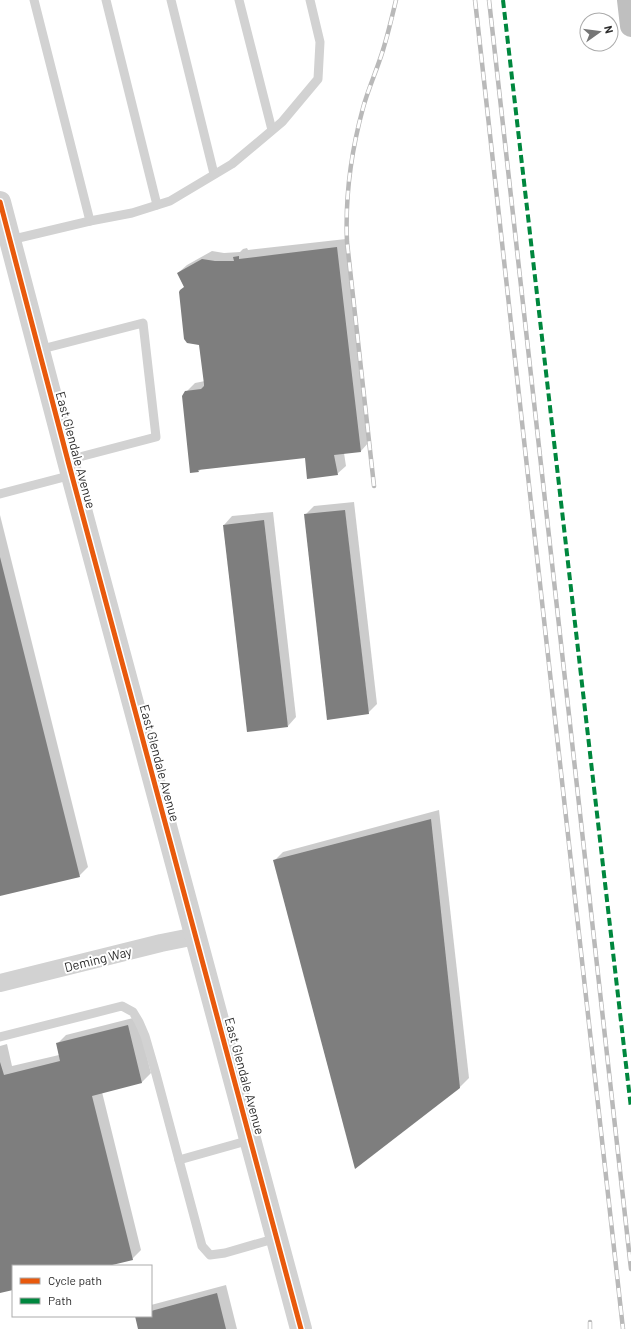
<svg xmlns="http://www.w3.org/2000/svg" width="631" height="1329" font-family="Barlow,sans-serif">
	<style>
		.shadow { fill: #0003 }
		.building { fill: #7e7e7e }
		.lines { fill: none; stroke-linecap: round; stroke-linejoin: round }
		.service { stroke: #d2d2d2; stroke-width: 9 }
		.minor { stroke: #d2d2d2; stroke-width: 18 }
		.tertiary { stroke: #d2d2d2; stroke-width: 22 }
		.motorway { stroke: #bfbfbf; stroke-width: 22 }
		.rail-casing { stroke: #b9b9b9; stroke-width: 4.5 }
		.rail { stroke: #fff; stroke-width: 3; stroke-dasharray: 9; stroke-linecap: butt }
		.quiet { stroke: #00873e; stroke-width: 4; stroke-dasharray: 8 4; stroke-linecap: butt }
		.cycleway-casing { stroke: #fff; stroke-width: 8 }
		.cycleway { stroke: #e8590c; stroke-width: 5 }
		.labels { text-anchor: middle; stroke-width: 4; stroke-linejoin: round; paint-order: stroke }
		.street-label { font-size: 13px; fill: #2d2d2d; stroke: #fff }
	</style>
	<rect width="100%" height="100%" fill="#fff"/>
	<g class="shadow">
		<polygon points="346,239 369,442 361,451 344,453 346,466 337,474 306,457 201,469 199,471 191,472 186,392 195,383 205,381 200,344 185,286 178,273 187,265 212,251 224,253 240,252 243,249 247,248 248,250"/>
		<polygon points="354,502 377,704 368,713 305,515 314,506"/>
		<polygon points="273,512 296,717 288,726 224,525 232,516"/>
		<polygon points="0,515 88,867 79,876 0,895"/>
		<polygon points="439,810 469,1078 460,1087 274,861 283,852"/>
		<polygon points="137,1017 151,1073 142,1082 102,1092 141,1250 132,1259 104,1266 13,1266 13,1289 0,1292 0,1046 7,1044 12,1066 59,1055 57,1044 66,1035"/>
		<polygon points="226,1285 237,1329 139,1329 136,1316 151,1316 151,1305"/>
	</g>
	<g class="building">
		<polygon points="337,247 361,452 334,455 338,475 307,479 305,458 198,470 199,472 190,473 182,396 185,391 201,389 204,386 204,384 199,345 187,343 184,339 179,292 180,290 184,287 177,273 202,259 215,261 234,261 233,257 239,256 239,259"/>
		<polygon points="345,510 369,714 327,720 304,514"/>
		<polygon points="264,520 288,727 247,732 223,525"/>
		<polygon points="0,557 80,877 0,896"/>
		<polygon points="431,819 460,1088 355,1169 273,860"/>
		<polygon points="128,1025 142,1083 92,1096 133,1260 108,1266 13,1266 13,1290 0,1293 0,1062 4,1075 60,1061 56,1043"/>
		<polygon points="217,1293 226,1329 138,1329 135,1316 151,1316 151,1311"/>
	</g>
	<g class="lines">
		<g class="service">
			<polyline points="34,0 90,221 132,213 170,201 232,164 282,122 318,79 320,42 310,0"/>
			<polyline points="106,0 157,205"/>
			<polyline points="171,0 214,174"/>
			<polyline points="239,0 272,130"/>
			<polyline points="10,240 90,221"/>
			<polyline points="38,350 143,323 156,437 68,460"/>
			<polyline points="0,494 72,475"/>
			<polyline points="0,1037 122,1006 133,1012 139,1022 145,1036 156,1074 202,1246 210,1255 225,1253 277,1238"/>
			<polyline points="179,1160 250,1140"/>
		</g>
		<polyline class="minor" points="0,983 161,943 196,936"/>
		<polyline class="tertiary" points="0,202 68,461 301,1329"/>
		<polyline class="motorway" points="628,0 631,26"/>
		<defs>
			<g id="rail">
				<polyline points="475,0 623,1329"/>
				<polyline points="489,0 631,1269"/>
				<path d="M374,486l-27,-244c-2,-45 4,-90 16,-134 5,-19 14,-38 20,-58 5,-16 9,-33 13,-50"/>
				<polyline points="590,1322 590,1329"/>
			</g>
		</defs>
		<use href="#rail" class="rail-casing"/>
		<use href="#rail" class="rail"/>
		<polyline class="quiet" points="503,0 631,1108"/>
		<defs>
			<polyline id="cycleway" points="0,202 68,461 301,1329"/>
		</defs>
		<use href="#cycleway" class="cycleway-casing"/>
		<use href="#cycleway" class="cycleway"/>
	</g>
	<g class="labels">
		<g class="street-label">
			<text transform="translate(76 450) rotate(75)" y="5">East Glendale Avenue</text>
			<text transform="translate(160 763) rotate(75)" y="5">East Glendale Avenue</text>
			<text transform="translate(98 959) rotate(-14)" y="5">Deming Way</text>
			<text transform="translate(245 1076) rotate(75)" y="5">East Glendale Avenue</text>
		</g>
	</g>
	<rect x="12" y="1265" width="140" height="52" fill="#ffffff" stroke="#ababab"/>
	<rect x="20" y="1278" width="20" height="6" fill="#e8590c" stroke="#ababab"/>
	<text x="48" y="1285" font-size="12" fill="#2d2d2d">Cycle path</text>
	<rect x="20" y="1298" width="20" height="6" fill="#00873e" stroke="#ababab"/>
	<text x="48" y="1305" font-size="12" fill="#2d2d2d">Path</text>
	<g transform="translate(599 32) rotate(76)"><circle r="19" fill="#ffffff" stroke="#ababab"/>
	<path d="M0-3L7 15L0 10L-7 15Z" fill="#767676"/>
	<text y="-6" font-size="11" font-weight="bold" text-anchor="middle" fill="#2d2d2d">N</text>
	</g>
</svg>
